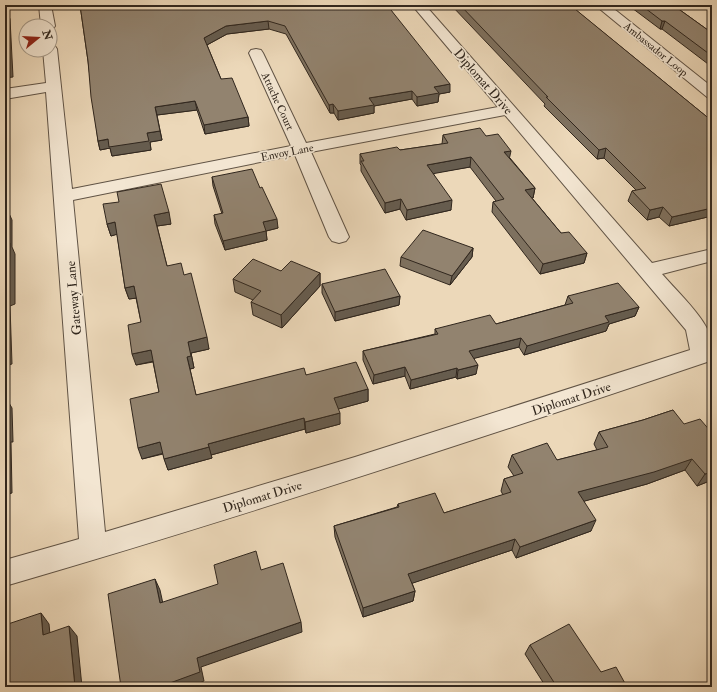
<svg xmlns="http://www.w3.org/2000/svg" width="717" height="692" font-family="'IM FELL Double Pica',serif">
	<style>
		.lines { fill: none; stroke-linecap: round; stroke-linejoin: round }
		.street-casing { stroke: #605345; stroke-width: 2 }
		.street { fill: #f3e6d2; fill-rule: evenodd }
		.wall { fill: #7e715f; stroke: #31271e }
		.shaded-wall { fill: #665c4e; stroke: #31271e }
		.building { fill: #92836f; stroke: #31271e }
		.labels { text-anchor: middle; stroke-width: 3.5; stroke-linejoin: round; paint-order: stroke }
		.far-street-label { font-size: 11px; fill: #31271e; stroke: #f3e6d2 }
		.street-label { font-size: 13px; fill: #31271e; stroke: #f3e6d2 }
	</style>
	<rect width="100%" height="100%" fill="#ecd8b9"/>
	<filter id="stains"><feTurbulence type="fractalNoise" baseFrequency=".005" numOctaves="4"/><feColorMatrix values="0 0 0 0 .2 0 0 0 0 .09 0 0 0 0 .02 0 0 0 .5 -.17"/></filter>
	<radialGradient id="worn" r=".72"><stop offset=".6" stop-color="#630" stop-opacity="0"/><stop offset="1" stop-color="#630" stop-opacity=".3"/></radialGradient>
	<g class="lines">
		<defs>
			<g id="street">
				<polygon points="39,5 51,5 55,26 53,29 50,30 50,26 41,26"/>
				<path d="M412,5h13l227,258 60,-14v12l-50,13c13,15 33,34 43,51 5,8 10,27 5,36 -234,79 -468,156 -705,225v-26l74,-21 -33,-447 -41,7v-10l41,-6 -3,-33h7v-5l5,1 2,3 15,140 219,-43 -42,-93 2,-3 5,-1 5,1 2,3 43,90 192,-36zM505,115l181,215 4,20 -335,107 -250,75 -32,-332 222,-45 34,82 3,4 7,2 7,-2 3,-4 -38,-85z"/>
				<polygon points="595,5 609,5 712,87 712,99 707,97"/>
			</g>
		</defs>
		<use href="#street" class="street-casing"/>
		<use href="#street" class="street"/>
	</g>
	<g class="wall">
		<polygon points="80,5 387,5 450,92 439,94 438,102 417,106 412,99 374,106 374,113 338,120 334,113 330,113 286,34 269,29 227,34 207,45 221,79 248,117 249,126 205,134 197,110 157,115 162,140 150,142 151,150 112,156 110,148 100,150 98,141 88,61"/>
		<polygon points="451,5 573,5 577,11 712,121 712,216 669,226 659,217 647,220 628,201 632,191 636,190 604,158 597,159 544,106 545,104"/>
		<polygon points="628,5 673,5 712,33 712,67 662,29 660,29"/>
		<polygon points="443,135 486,136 510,158 535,188 533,198 532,198 561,233 587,253 584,263 540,274 492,212 493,202 496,201 470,167 433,173 451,210 406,220 400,209 385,213 361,171 361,165 360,164 360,154 400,150 442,144"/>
		<polygon points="212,177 260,188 278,228 266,231 267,240 225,250 215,224 214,215 222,214 213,186"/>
		<polygon points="107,224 171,224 157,226 167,266 184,275 209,349 191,353 194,368 190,369 196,395 306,375 368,389 368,401 338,409 340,424 306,433 305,429 211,455 212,458 168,470 163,454 142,459 159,392 153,362 136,365 141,322 136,298 129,299 125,288 117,234 111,236"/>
		<polygon points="473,248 472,257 450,285 400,266 401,257"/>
		<polygon points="281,271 320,273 320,286 282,328 253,315 251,302 253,300 235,292 233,279"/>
		<polygon points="322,284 400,296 399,305 335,321 322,293"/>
		<polygon points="568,296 639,307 635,316 609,324 606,331 524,355 519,347 474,358 476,374 457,379 456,377 410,389 405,376 373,384 363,360 363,351 435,334 435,329 496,324 565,305"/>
		<polygon points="673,410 712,480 697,486 685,470 647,484 584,501 591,531 516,558 512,550 412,583 415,591 413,601 363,617 335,537 334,526 397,507 398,504 444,513 503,495 501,491 504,479 514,476 508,467 512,455 557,460 597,450 594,444 599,432 643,420"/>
		<polygon points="530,645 601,672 627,687 546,687 525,654"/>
	</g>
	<g class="shaded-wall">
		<polygon points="7,11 10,19 13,77 5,78"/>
		<polygon points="268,21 269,29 227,34 205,46 204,38 226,26"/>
		<polygon points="662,21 665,21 662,29 660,29"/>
		<polygon points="450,84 450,92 439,94 438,102 417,106 417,97 434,87"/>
		<polygon points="412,91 412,99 374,106 374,113 338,120 338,111 369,98"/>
		<polygon points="195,101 197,110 157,115 155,107"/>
		<polygon points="333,104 334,113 330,113 329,105"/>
		<polygon points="248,117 249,126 205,134 204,125"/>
		<polygon points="160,131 162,140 150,142 151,150 112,156 110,148 100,150 98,141"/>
		<polygon points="606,148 604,158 597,159 599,150"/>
		<polygon points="511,151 509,160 504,152"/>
		<polygon points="471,157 470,167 426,175 427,165"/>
		<polygon points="535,188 533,198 523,200 525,190"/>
		<polygon points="401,199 400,209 385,213 385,203"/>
		<polygon points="452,200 451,210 406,220 407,210"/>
		<polygon points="663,207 659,217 647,220 650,210"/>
		<polygon points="712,208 712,216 669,226 672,217"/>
		<polygon points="7,209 12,220 12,247 15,254 15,304 10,306 12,364 5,366 5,295 7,244"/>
		<polygon points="169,212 171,224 157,226 154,215"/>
		<polygon points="277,219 278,228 266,231 267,240 225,250 223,241 263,222"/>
		<polygon points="115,222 118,234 111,236 107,224"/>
		<polygon points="473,248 472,257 450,285 452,276"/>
		<polygon points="587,253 584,263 540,274 543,264"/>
		<polygon points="320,273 320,286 282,328 281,315"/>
		<polygon points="134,286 137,298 129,299 125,288"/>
		<polygon points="400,296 399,305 335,321 335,312"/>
		<polygon points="639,307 635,316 609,324 606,331 524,355 527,346 605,316"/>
		<polygon points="207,337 209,349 191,353 194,368 190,369 187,357 188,342"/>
		<polygon points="521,338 519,347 468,360 469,351"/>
		<polygon points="151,350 154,361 136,365 132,354"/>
		<polygon points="478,365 476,374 457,379 458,370"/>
		<polygon points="405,367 405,376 373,384 374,375"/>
		<polygon points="457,368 456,377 410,389 411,380"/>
		<polygon points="368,389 368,401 335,410 334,398"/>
		<polygon points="6,398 12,408 13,442 11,442 12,493 5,495 5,432"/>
		<polygon points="340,413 340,424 306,433 305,422"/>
		<polygon points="304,418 305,429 211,455 208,444"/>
		<polygon points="160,442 164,453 142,459 138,448"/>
		<polygon points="209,447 212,458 168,470 164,459"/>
		<polygon points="692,459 685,470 647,484 574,504 578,492"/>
		<polygon points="712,472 712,480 697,486 705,474"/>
		<polygon points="596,520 591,531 516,558 520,547"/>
		<polygon points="515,539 512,550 407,585 408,574"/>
		<polygon points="155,579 160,590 165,613 160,603"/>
		<polygon points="415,591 413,601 363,617 363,608"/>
		<polygon points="41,613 49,624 51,645 43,635"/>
		<polygon points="301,622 302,632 201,667 204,681 189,687 159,687 197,658"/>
		<polygon points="69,626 77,636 82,687 75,687"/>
	</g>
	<g class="building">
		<polygon points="80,5 387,5 450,84 434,87 439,93 417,97 412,91 369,98 374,105 338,111 333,104 329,105 285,26 268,21 226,26 204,38 221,79 232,78 248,117 204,125 195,101 155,107 160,131 147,133 149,141 109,147 108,139 98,141 91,97 88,61"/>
		<polygon points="460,5 573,5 577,9 575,9 712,121 712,208 672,217 663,207 650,210 632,191 646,188 606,148 599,150 546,97 548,97"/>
		<polygon points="641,5 673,5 712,33 712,56 665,21 662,21"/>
		<polygon points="5,11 7,11 9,68 5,69"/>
		<polygon points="480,128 486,136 498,134 511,151 504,152 535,188 525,190 561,233 569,232 587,253 543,264 493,202 504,199 471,157 427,165 452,200 407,210 401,199 385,203 361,161 364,161 360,154 397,147 400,150 448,143 443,135"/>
		<polygon points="252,169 260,188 262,187 277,219 263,222 266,231 223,241 214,215 223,213 212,177"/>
		<polygon points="161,184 169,212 154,215 167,266 181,263 184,275 191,273 207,337 188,342 191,356 187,357 196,395 304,368 306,375 356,362 368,389 334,398 340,413 305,422 304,418 208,444 209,447 164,459 160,442 138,448 130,399 159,392 151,350 132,354 128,325 141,322 134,286 125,288 115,222 107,224 103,204 119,202 117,192"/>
		<polygon points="7,209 7,244 10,243 9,294 5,295 5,210"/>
		<polygon points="423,230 473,248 452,276 401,257"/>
		<polygon points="253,259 281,271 291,261 320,273 281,315 251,302 261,291 233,279"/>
		<polygon points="385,269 400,296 335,312 322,284"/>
		<polygon points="618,283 639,307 605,316 609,322 527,346 521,338 469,351 478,365 458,370 457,368 411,380 405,367 374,375 363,351 438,334 435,329 490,315 496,324 573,303 568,296"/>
		<polygon points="5,308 7,354 5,354"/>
		<polygon points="5,398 6,398 7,432 5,432"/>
		<polygon points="673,410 684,424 700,419 712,433 712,472 705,474 692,459 654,472 578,492 596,520 520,547 515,539 408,574 415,591 363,608 334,526 399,507 398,504 435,493 444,513 511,492 504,479 523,473 512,455 547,443 557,460 608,447 599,432 643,420"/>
		<polygon points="5,432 6,484 5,484"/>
		<polygon points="256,551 261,570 283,563 301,622 197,658 200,672 159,687 121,687 108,594 155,579 160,603 218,584 214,565"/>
		<polygon points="41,613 43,635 69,626 75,687 5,687 5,625"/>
		<polygon points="569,624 601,672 616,667 627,687 557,687 530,645"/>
	</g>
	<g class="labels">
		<g class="far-street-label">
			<text transform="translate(656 49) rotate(39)" y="4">Ambassador Loop</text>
			<text transform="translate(278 101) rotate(65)" y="4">Attache Court</text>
			<text transform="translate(287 152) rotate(-11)" y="4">Envoy Lane</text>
		</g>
		<g class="street-label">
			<text transform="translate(484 81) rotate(49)" y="5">Diplomat Drive</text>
			<text transform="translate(73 298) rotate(-95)" y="5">Gateway Lane</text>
			<text transform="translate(571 398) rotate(-18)" y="5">Diplomat Drive</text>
			<text transform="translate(262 496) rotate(-17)" y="5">Diplomat Drive</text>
		</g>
	</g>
	<rect width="717" height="692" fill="none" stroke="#ecd8b9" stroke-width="20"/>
	<rect x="6" y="6" width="705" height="680" fill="none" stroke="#31271e" stroke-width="2"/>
	<rect x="10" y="10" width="697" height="672" fill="none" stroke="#31271e"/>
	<g transform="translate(38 38) rotate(72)"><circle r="19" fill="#f3e6d2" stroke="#a59a8a"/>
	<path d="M0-3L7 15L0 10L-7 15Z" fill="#8f2418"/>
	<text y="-6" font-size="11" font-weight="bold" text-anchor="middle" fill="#31271e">N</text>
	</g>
	<rect width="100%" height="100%" filter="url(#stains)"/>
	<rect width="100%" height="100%" fill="url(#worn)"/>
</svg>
